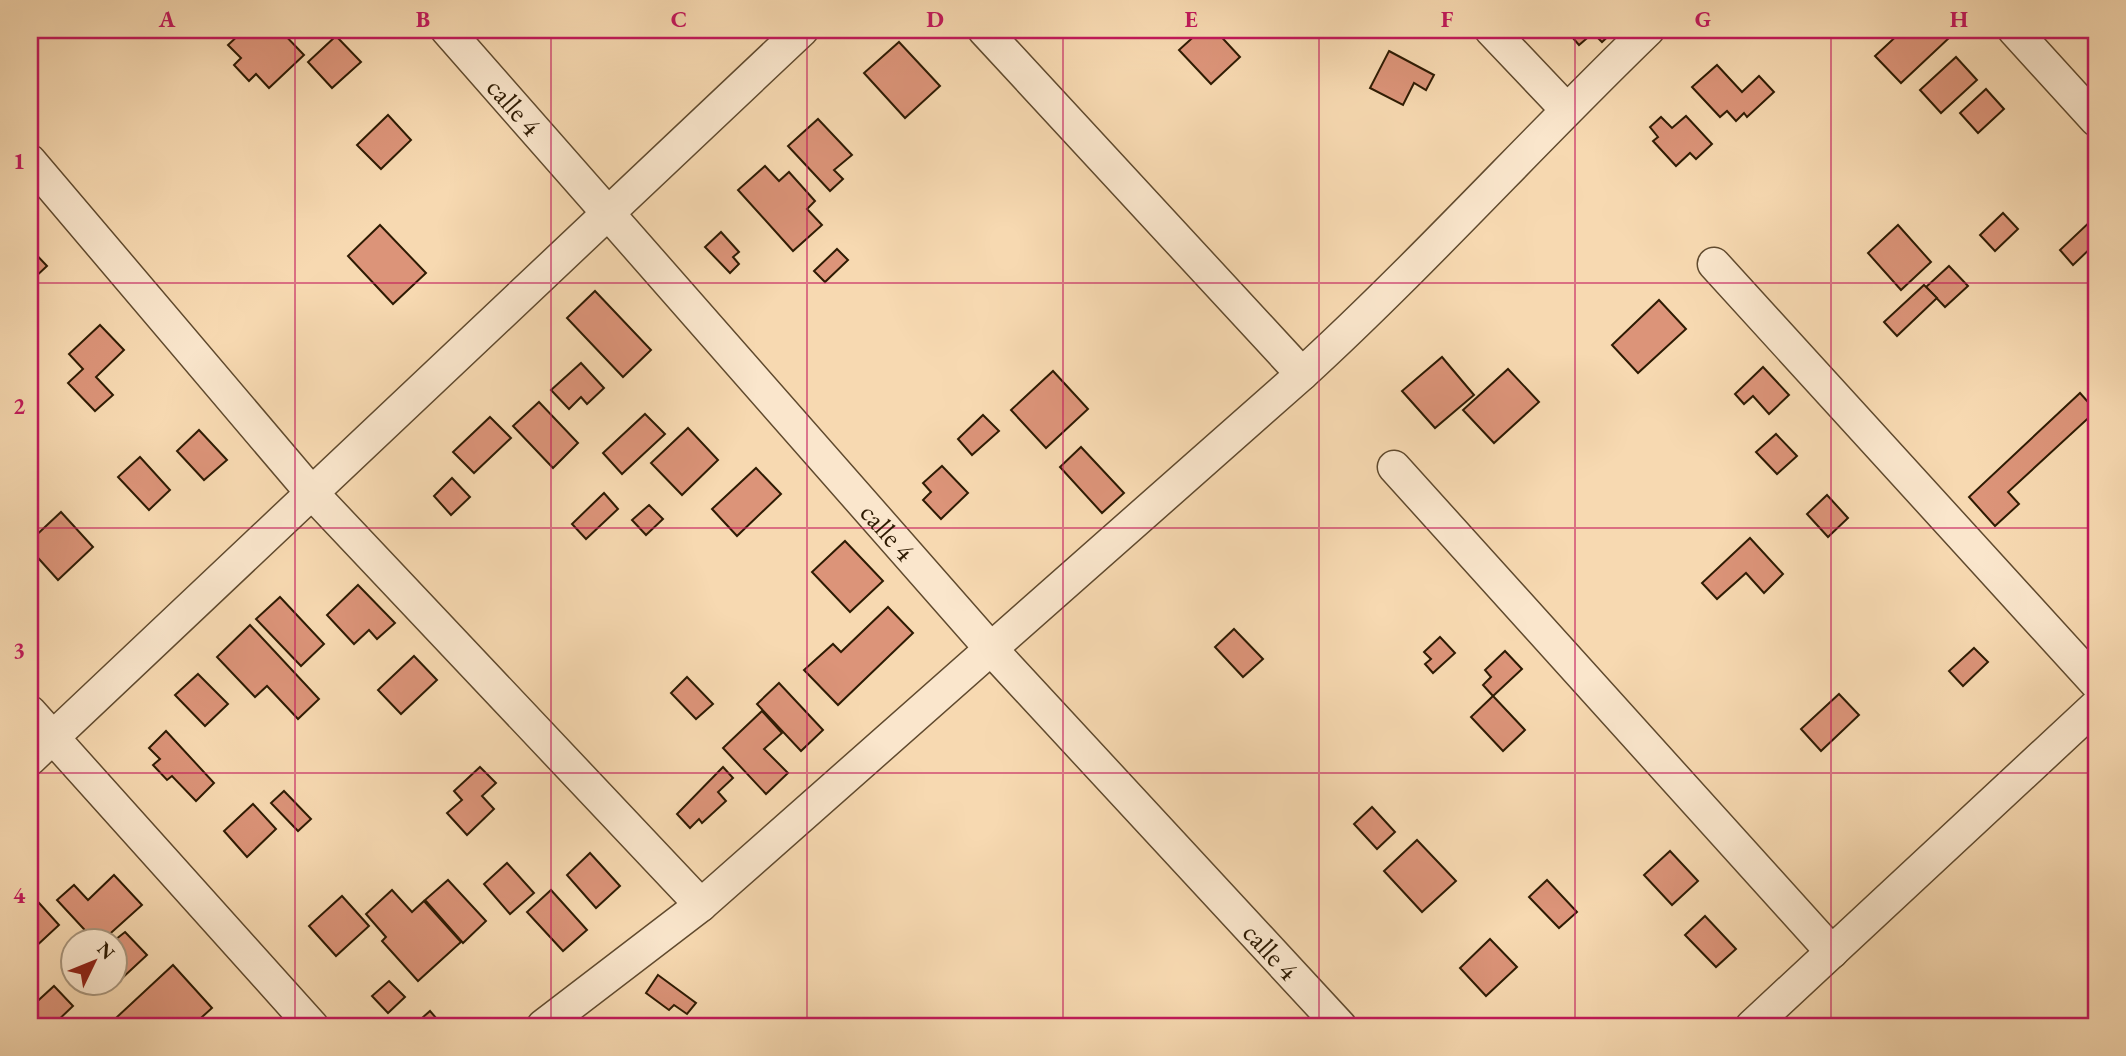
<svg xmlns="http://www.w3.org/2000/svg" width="2126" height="1056" font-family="'EB Garamond',serif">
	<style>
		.building { fill: #dc9479; stroke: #2e1b03; stroke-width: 2 }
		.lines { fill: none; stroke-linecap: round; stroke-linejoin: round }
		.minor-casing { stroke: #604a2e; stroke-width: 35 }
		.minor { stroke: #fae6cc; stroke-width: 32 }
		.grid { fill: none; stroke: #c2185b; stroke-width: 2; stroke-opacity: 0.55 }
		.labels { text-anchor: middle; stroke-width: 7; stroke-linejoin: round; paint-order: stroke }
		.street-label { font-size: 28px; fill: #2e1b03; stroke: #fae6cc }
		.neatline { fill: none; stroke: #c2185b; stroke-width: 2.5 }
		.grid-label { font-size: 23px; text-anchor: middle; font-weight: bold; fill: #c2185b }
	</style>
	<rect width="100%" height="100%" fill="#f7d9b1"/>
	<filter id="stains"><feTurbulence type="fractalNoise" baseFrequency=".00286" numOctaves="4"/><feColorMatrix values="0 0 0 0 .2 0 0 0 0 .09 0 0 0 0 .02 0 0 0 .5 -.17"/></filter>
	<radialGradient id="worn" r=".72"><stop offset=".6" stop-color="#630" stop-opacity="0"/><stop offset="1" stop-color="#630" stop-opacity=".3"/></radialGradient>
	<g class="building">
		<polygon points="244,30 280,30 304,55 269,88 256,74 249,81 234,65 241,58 228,45"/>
		<polygon points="1201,30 1215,30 1240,57 1211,84 1179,50"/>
		<polygon points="1566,30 1615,30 1602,42 1593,33 1579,45"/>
		<polygon points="1903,30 1942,30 1949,38 1901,83 1875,56"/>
		<polygon points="336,36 361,62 332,88 308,62"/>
		<polygon points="899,42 940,86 905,118 864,73"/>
		<polygon points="1389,51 1434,75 1426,90 1414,83 1403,105 1370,88"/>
		<polygon points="1956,57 1977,80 1941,113 1920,90"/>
		<polygon points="1717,65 1742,92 1759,76 1774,92 1747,117 1744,113 1736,121 1727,111 1720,117 1692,87"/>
		<polygon points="1986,89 2004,109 1978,133 1960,113"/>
		<polygon points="388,115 411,140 381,169 357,145"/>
		<polygon points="1686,116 1712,144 1696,159 1690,153 1676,166 1653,141 1658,137 1650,127 1661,117 1672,128"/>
		<polygon points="818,119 852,155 834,170 843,179 830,191 788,146"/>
		<polygon points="765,166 779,181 789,172 815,201 807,209 822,225 793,251 738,190"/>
		<polygon points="2003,213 2018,229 1995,251 1980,235"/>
		<polygon points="2096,216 2096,243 2073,265 2060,250"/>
		<polygon points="380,225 426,273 393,304 348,256"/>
		<polygon points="1898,225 1931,262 1901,290 1868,253"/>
		<polygon points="721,232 739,252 733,257 739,264 730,273 705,247"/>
		<polygon points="30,248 47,266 30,282"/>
		<polygon points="837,249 848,260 825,282 814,271"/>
		<polygon points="1949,266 1968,286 1945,307 1926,287"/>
		<polygon points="1924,285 1937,298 1897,336 1884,322"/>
		<polygon points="595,291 651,350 623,377 567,318"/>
		<polygon points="1659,300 1686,329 1638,373 1612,345"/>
		<polygon points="100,325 124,350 96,377 113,395 95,411 68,383 83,369 69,354"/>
		<polygon points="1442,357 1474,395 1435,428 1402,391"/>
		<polygon points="581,363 604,388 587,404 581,397 569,409 551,390"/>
		<polygon points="1763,367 1789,395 1769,414 1753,396 1744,404 1735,394"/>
		<polygon points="1508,369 1539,402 1494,443 1463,410"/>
		<polygon points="1053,371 1088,409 1046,448 1011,410"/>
		<polygon points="2080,393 2096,411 2008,492 2019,504 1995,526 1969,497"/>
		<polygon points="539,402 578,443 553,468 513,426"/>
		<polygon points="645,414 665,434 622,474 603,453"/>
		<polygon points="983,415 999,431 972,455 958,439"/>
		<polygon points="490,417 511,438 474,473 453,452"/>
		<polygon points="688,428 718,460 682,495 651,463"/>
		<polygon points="199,430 227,460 204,480 177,451"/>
		<polygon points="1776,434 1797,456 1777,474 1756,452"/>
		<polygon points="1081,447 1124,493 1102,513 1060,467"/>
		<polygon points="140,457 170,490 149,510 118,477"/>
		<polygon points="942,466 968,493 941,519 923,500 931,492 923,483"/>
		<polygon points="756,468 781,494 737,536 712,509"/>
		<polygon points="452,478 470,497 451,515 434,496"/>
		<polygon points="604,493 618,509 586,539 572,524"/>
		<polygon points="1827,495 1848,518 1828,537 1807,514"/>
		<polygon points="649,505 663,519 646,535 632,520"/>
		<polygon points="61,512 93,547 58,580 30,549 30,541"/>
		<polygon points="1750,538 1783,574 1764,593 1746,573 1717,599 1702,583"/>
		<polygon points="845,541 883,581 850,612 812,572"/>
		<polygon points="358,585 395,623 377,639 369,630 354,644 327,615"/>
		<polygon points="280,597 324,644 301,666 256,619"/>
		<polygon points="888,607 913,633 838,705 804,670 833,644 841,652"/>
		<polygon points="250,625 319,699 298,719 267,686 255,697 217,657"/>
		<polygon points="1234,629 1263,659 1243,677 1215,647"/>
		<polygon points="1440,637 1455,653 1433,673 1425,664 1431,659 1424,652"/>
		<polygon points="1974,648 1988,662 1963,686 1949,671"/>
		<polygon points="1505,651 1522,669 1493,696 1483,685 1491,677 1485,670"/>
		<polygon points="414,656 437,680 401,714 378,690"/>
		<polygon points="198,674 228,704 205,726 175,695"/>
		<polygon points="687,677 713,704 696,719 671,693"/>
		<polygon points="779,683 823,730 801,751 757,704"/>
		<polygon points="1839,694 1859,715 1821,751 1801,729"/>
		<polygon points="1493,696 1525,730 1503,751 1471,717"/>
		<polygon points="762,711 782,733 764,749 788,773 766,794 723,748"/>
		<polygon points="166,731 214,783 196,801 172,776 167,780 153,765 160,759 149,748"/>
		<polygon points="480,767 496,783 482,796 494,809 467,835 447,813 462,800 454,791"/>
		<polygon points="723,767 733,778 718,792 726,801 702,823 699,819 690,828 677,814"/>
		<polygon points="284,791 311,819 298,831 271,803"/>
		<polygon points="253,804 276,829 247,857 224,831"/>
		<polygon points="1372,807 1395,832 1377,849 1354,824"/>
		<polygon points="1417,840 1456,881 1422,912 1384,871"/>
		<polygon points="1670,851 1698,881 1672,905 1644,875"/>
		<polygon points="590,853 620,886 596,908 567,875"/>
		<polygon points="507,863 534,893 510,914 484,884"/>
		<polygon points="114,875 142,905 103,940 94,940 57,900 74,885 88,900"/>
		<polygon points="448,880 486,921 463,943 425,900"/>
		<polygon points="1547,880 1577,912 1559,928 1529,897"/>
		<polygon points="392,890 412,912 424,901 461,942 418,981 382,941 386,937 366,914"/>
		<polygon points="551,890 587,930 563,951 527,912"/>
		<polygon points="30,893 59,925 33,949 30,946"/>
		<polygon points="342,896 369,926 336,956 309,926"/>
		<polygon points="1705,916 1736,949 1716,967 1685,935"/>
		<polygon points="125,932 147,955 119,981 116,977 115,940"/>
		<polygon points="1490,939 1517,967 1486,996 1460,968"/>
		<polygon points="173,965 212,1008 192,1026 125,1026 117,1017"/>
		<polygon points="658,975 696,1003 687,1014 674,1005 669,1010 646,993"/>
		<polygon points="389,981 405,997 388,1013 372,996"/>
		<polygon points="54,986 73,1006 52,1026 30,1026 30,1008"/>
		<polygon points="430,1011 443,1026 413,1026"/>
	</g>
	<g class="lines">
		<defs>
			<g id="minor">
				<path id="s1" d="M447,30l544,619 349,377"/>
				<polyline points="984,30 1302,374"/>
				<polyline points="1491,30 1566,109"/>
				<polyline points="2014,30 2096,120"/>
				<polyline points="30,161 311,492 701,905"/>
				<polyline points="1714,264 2096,683"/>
				<polyline points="1394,467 1832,952"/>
				<polyline points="30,712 312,1026"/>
				<polyline points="30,759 802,30"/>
				<path d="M543,1026l158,-121 601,-531c120,-110 229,-231 346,-344"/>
				<polyline points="1752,1026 2096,706"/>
			</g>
		</defs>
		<use href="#minor" class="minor-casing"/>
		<use href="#minor" class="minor"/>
	</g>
	<path class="grid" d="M295,30v996M551,30v996M807,30v996M1063,30v996M1319,30v996M1575,30v996M1831,30v996M30,283h2066M30,528h2066M30,773h2066"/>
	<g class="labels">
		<g class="street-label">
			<text dy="10" stroke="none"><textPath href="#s1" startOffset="102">calle 4</textPath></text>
			<text dy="10" stroke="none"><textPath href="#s1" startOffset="668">calle 4</textPath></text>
			<text dy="10" stroke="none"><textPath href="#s1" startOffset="1236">calle 4</textPath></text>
		</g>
	</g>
	<rect width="2126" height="1056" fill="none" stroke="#f7d9b1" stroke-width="77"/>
	<g transform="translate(94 962) rotate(47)"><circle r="33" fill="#fae6cc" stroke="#a8957c" stroke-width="2"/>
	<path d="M0-5L12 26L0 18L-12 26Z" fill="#8f2418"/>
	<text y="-10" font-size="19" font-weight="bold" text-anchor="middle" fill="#2e1b03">N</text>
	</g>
	<rect x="38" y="38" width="2050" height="980" class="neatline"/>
	<g class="grid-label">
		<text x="167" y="27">A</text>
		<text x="423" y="27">B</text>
		<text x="679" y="27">C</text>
		<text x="935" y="27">D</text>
		<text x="1191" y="27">E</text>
		<text x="1447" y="27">F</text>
		<text x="1703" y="27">G</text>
		<text x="1959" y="27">H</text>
		<text x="19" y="169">1</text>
		<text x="19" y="414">2</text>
		<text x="19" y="658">3</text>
		<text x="19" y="903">4</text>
	</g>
	<rect width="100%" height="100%" filter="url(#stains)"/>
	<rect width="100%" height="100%" fill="url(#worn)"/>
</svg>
